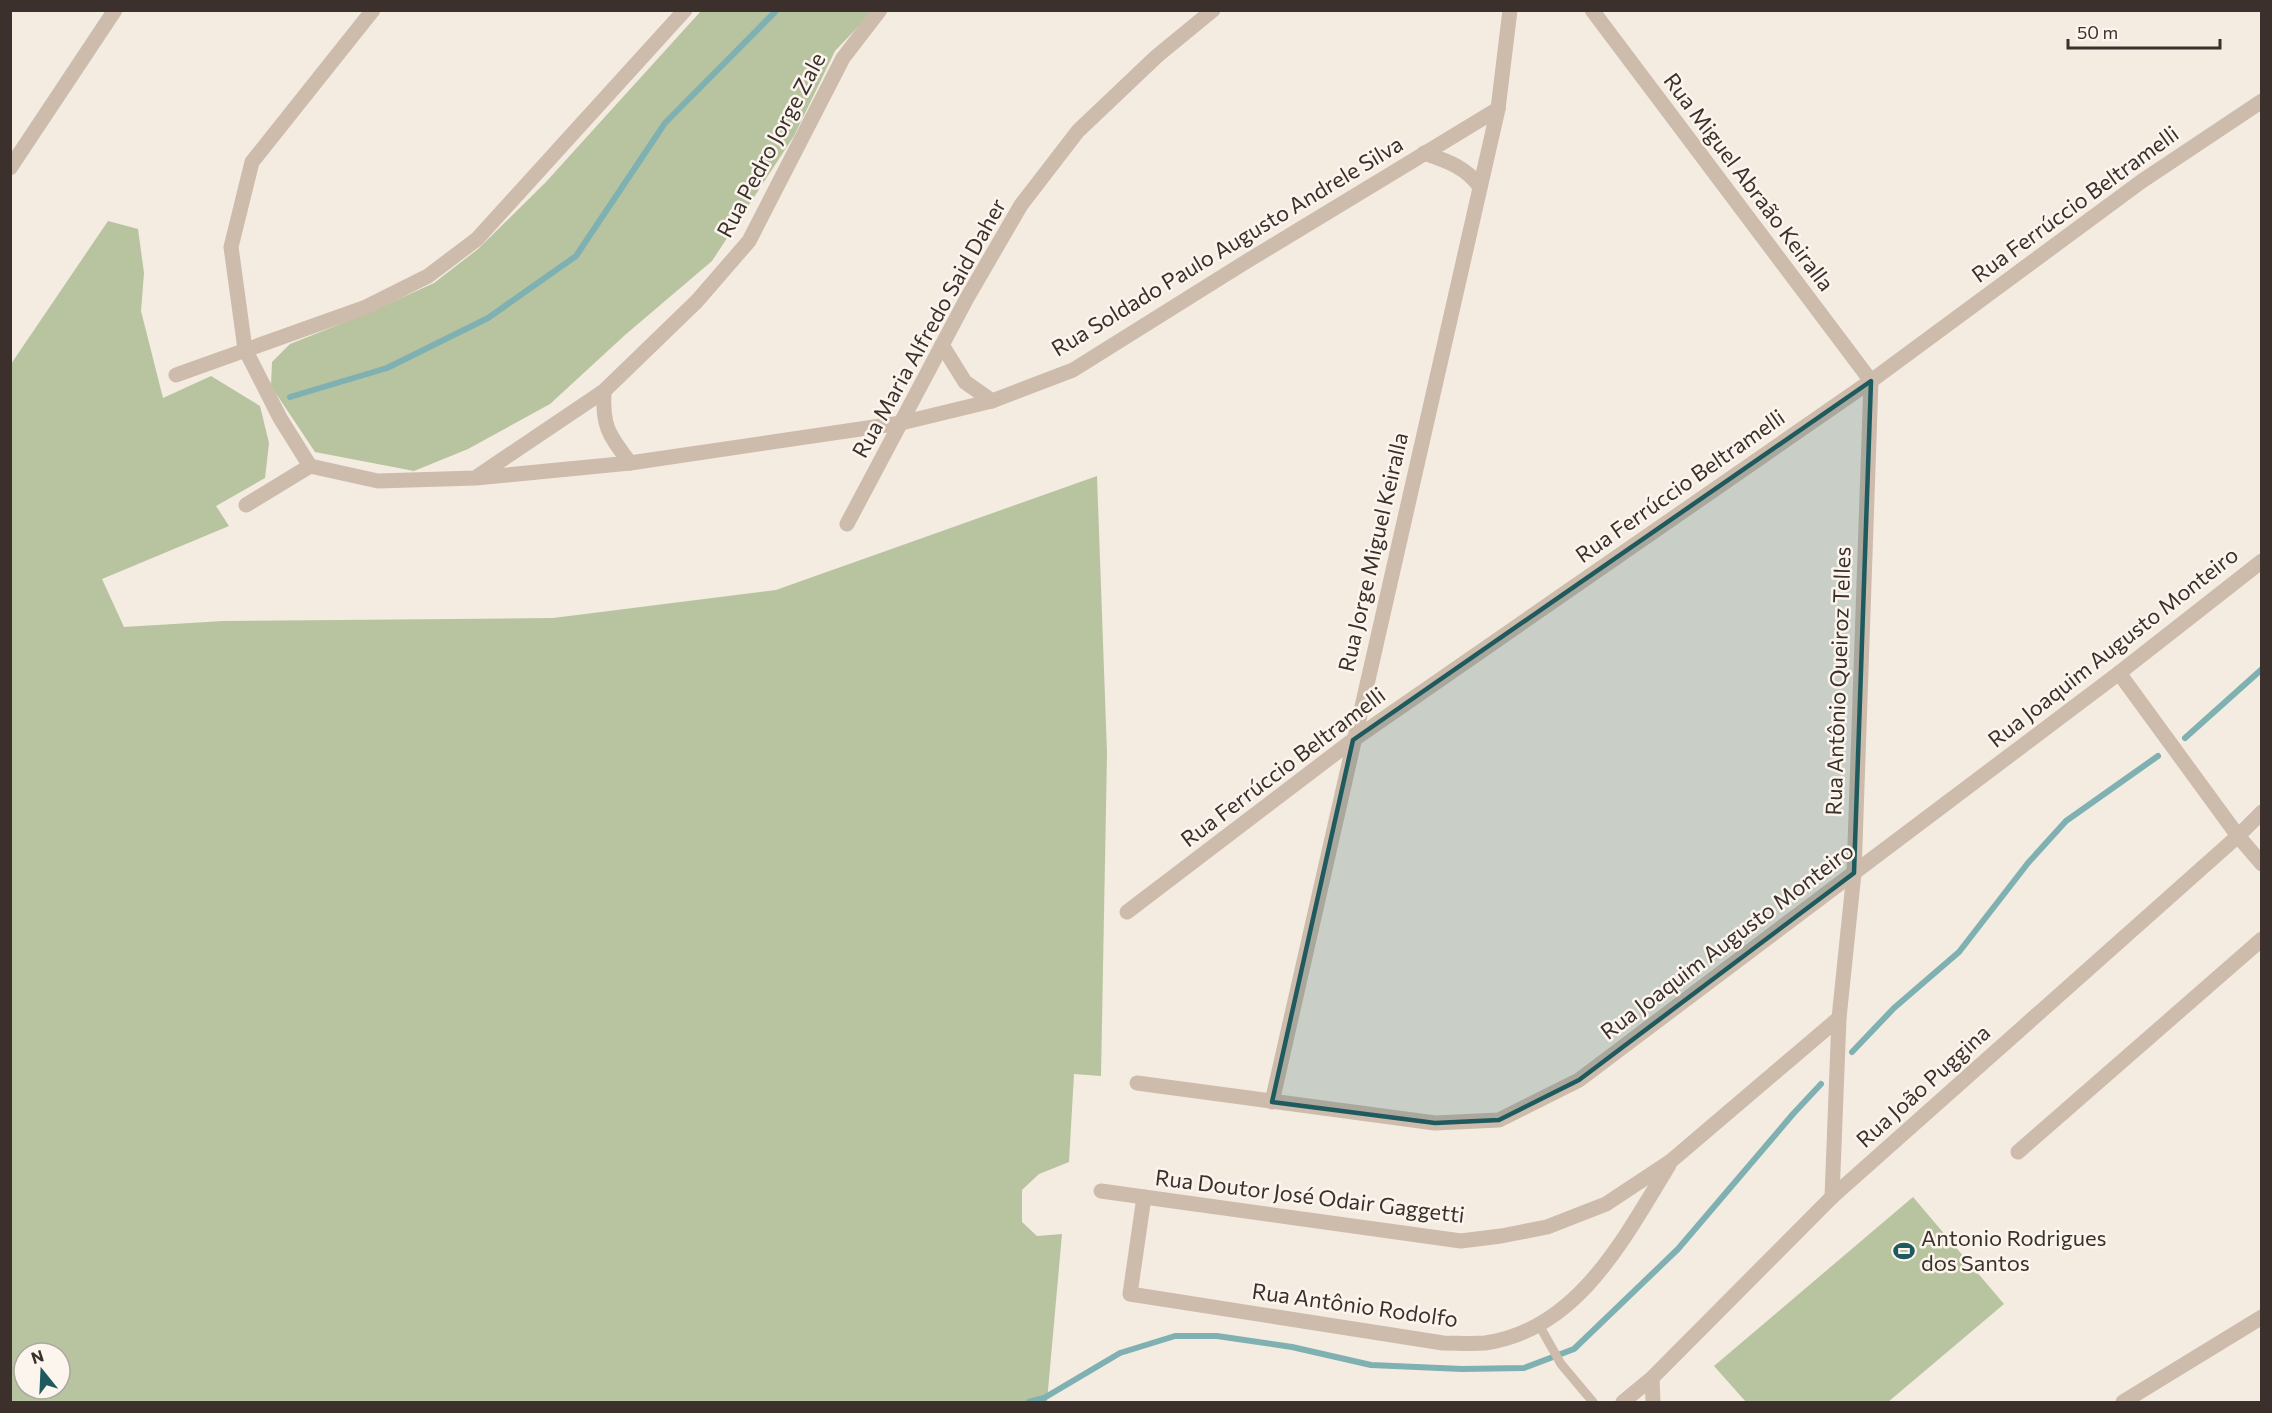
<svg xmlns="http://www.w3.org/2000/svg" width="2272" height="1413" font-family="Commissioner,sans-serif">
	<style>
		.green { fill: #b8c4a0; fill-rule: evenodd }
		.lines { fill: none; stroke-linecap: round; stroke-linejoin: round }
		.stream { stroke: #7fb0b2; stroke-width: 6 }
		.lane { stroke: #cdbbac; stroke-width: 9 }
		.street { stroke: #cdbbac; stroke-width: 15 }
		.marked { fill: #1f5a5e; fill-opacity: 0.2; stroke: #1f5a5e; stroke-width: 4.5; stroke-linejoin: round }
		.labels { text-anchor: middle; stroke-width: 5; stroke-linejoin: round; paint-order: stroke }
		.street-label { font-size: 22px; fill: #3b302b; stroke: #fbf5ee }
		.poi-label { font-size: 22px; fill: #3b302b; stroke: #fbf5ee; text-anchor: start }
	</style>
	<rect width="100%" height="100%" fill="#f4ebe1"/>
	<g class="green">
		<polygon points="701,11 873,11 835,51 794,136 712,261 625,335 550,404 468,449 414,471 315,452 271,386 272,362 290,344 368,313 434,283 478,249 545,183"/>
		<path d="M108,221l30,8 6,44 -3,38 22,87 48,-22 49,30 9,37 -4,35 -49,28 13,20 -127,53 22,48 99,-6 330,-3 223,-28 321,-114 10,277 -6,323 -27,-2 -5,88 -30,12 -17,16v32l15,14 25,-2 -15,167 -2,1h-1034v-1038zM24,1353h36v36h-36z"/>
		<polygon points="1913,1197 2004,1304 1888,1402 1746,1402 1714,1366"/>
	</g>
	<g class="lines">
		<g class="stream">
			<polyline points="290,397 387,368 488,318 576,256 665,123 777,10"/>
			<polyline points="2185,738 2262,669"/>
			<polyline points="1852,1052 1894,1008 1959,952 2028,863 2066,821 2158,756"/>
			<polyline points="1029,1402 1044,1398 1120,1353 1175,1336 1217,1336 1292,1347 1371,1365 1462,1369 1524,1368 1574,1349 1678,1249 1793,1114 1821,1084"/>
		</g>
		<polyline class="lane" points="1539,1325 1561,1364 1593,1402"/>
		<g class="street">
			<polyline points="373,10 252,162 231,247 245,349 280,418 310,466 378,481 476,478 630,463 901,423 992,401 1073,370 1244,263 1498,109"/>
			<polyline points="1592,10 1871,381 1854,873 1839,1018 1832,1197"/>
			<path d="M1424,153c23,8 42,14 56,34"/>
			<polyline points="10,168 115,10"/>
			<polyline points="942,345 965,382 992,401"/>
			<polyline points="176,375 366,307 428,276 477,239 685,10"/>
			<path d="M604,391c-2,36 5,44 26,72"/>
			<polyline points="478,476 604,391 697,301 749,241 843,58 880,10"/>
			<polyline points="246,505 310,466"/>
			<polyline points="847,524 967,298 1021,205 1078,131 1157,56 1213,10"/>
			<polyline points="2119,673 2238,836 2262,864"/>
			<polyline points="1127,912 1353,740 1871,381 2142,181 2262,101"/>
			<polyline points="1137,1083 1435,1123 1499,1120 1579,1080 2119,673 2262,561"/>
			<polyline points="1272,1102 1498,109 1510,10"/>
			<polyline points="2018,1152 2262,939"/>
			<polyline points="1101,1191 1461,1241 1501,1236 1547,1227 1606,1204 1671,1161 1839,1018"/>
			<path d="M1144,1197l-14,97 313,49c14,0 28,1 42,0 93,-13 140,-106 184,-178"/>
			<polyline points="1652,1378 1653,1402"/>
			<polyline points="1623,1402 1652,1378 1832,1197 2238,836 2262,812"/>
			<polyline points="2123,1402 2262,1317"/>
		</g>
	</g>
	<path class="marked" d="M1871,381l-17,492 -275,207 -80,40 -64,3 -163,-21 81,-362z"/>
	<defs>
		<symbol id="stadium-bare" viewBox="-9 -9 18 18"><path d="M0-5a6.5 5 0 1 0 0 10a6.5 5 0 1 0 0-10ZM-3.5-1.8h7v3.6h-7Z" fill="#1f5a5e" stroke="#fbf5ee" stroke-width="2.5" paint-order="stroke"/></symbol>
	</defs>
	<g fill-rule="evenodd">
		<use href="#stadium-bare" x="1889" y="1236" width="30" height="30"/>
	</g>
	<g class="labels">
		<g class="street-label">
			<text transform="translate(771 145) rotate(-62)" y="8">Rua Pedro Jorge Zale</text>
			<text transform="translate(1749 182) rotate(53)" y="8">Rua Miguel Abraão Keiralla</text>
			<text transform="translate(2075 204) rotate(-36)" y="8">Rua Ferrúccio Beltramelli</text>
			<text transform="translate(1227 246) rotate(-31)" y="8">Rua Soldado Paulo Augusto Andrele Silva</text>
			<text transform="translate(929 328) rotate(-61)" y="8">Rua Maria Alfredo Said Daher</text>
			<text transform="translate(1680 486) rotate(-35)" y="8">Rua Ferrúccio Beltramelli</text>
			<text transform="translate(1373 552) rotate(-77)" y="8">Rua Jorge Miguel Keiralla</text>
			<text transform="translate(2113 647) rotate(-38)" y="8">Rua Joaquim Augusto Monteiro</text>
			<text transform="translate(1838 681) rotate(-88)" y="8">Rua Antônio Queiroz Telles</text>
			<text transform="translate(1283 767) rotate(-37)" y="8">Rua Ferrúccio Beltramelli</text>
			<text transform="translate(1727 941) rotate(-37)" y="8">Rua Joaquim Augusto Monteiro</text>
			<text transform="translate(1923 1086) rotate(-42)" y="8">Rua João Puggina</text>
			<text transform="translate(1310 1196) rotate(7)" y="8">Rua Doutor José Odair Gaggetti</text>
			<text transform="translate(1355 1305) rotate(8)" y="8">Rua Antônio Rodolfo</text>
		</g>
		<g class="poi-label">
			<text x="1921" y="1246">Antonio Rodrigues<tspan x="1921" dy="25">dos Santos</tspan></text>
		</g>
	</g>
	<rect width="2272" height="1413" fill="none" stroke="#3b302b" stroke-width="24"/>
	<g transform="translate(42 1371) rotate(342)"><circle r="28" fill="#fbf5ee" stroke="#aea6a0" stroke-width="1.5"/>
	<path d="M0-4.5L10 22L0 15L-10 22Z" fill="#1f5a5e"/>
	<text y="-9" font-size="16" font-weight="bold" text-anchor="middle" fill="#3b302b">N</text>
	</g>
	<path d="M2068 39v9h152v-9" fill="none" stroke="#3b302b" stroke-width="3"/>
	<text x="2077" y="39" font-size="18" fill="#3b302b" stroke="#fbf5ee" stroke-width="4.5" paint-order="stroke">50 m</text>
</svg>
